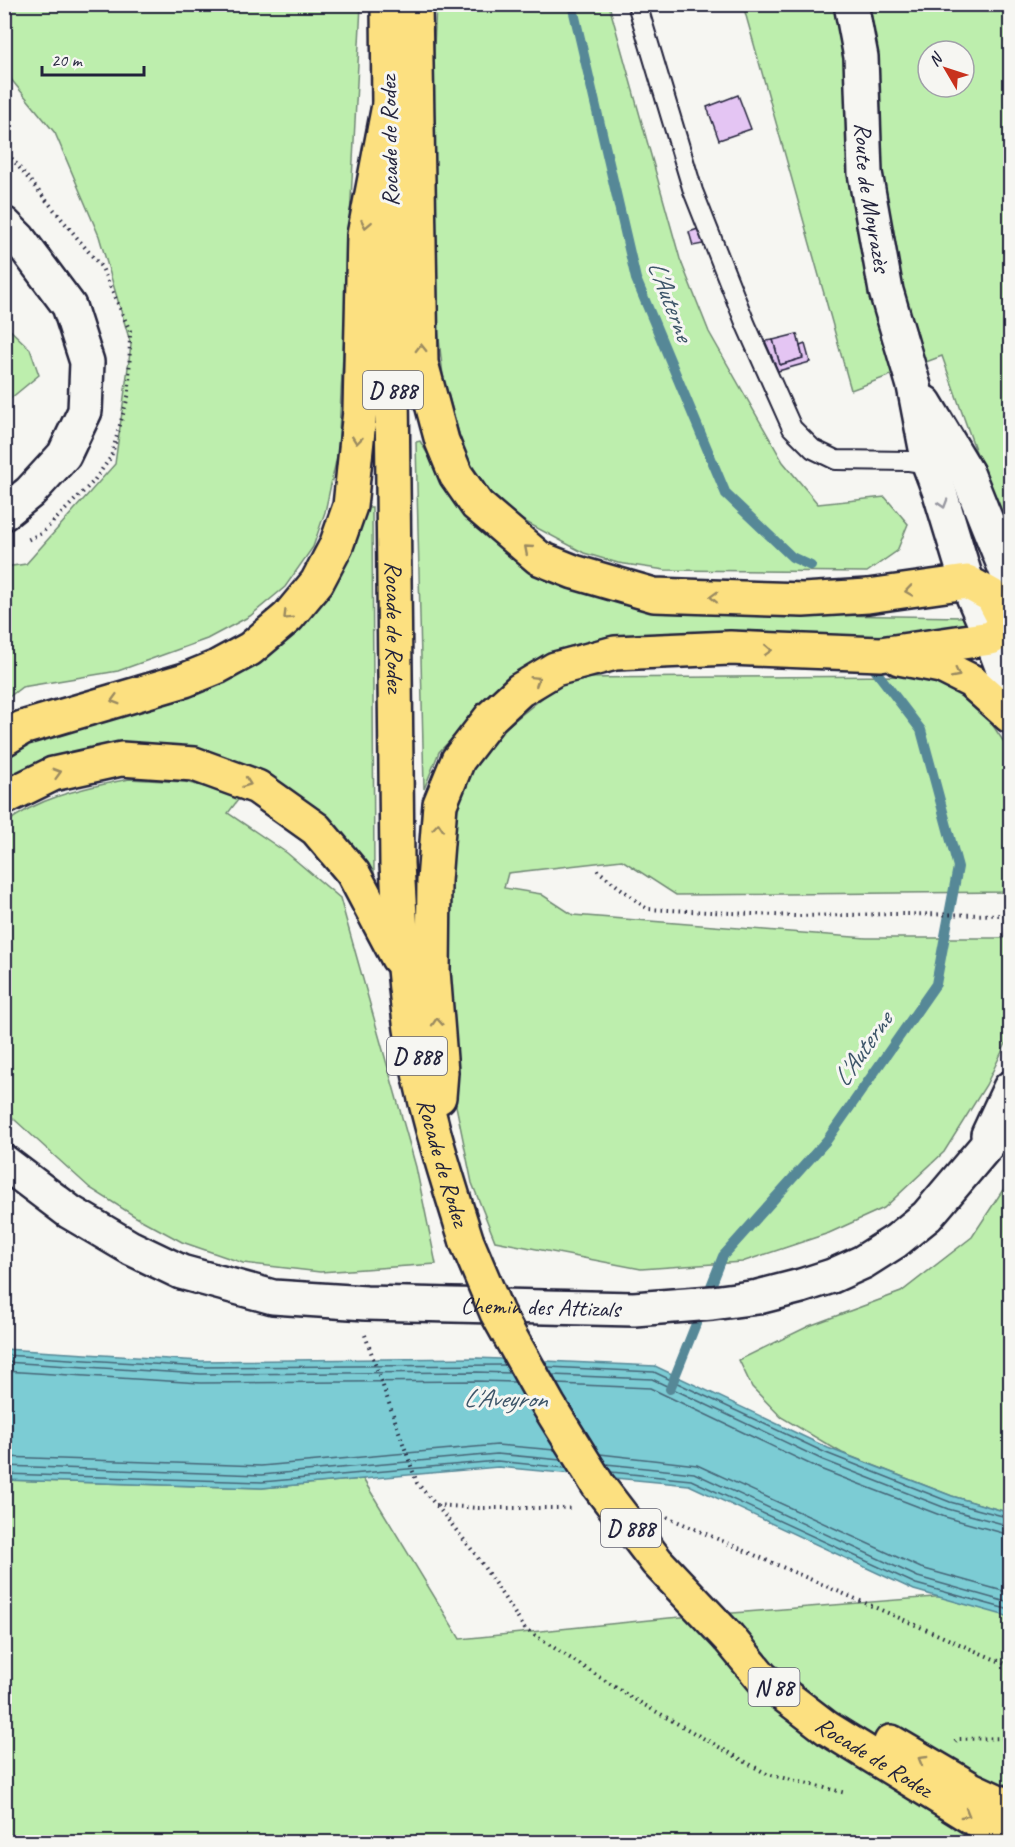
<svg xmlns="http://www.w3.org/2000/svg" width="1015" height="1847" font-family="Caveat,sans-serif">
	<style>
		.green { fill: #bdeead; stroke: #708874; stroke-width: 1.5; fill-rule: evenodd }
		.water { fill: #7bccd4; stroke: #578897; stroke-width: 1.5 }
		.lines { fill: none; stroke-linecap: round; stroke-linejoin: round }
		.shore { stroke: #466678; stroke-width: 1.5 }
		.stream { stroke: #578897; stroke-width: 10 }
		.building { fill: #e4c5f3; stroke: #22223b; stroke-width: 1.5 }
		.service-casing { stroke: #22223b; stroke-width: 22 }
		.tertiary-casing { stroke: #22223b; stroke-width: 38 }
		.primary-casing { stroke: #22223b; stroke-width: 38 }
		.trunk-casing { stroke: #22223b; stroke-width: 38 }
		.path { stroke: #22223b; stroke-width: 4; stroke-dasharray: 1.5 4.5; stroke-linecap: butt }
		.service { stroke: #f6f6f2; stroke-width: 18 }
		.tertiary { stroke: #f6f6f2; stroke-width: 33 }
		.primary { stroke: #fce080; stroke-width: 33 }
		.trunk { stroke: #fce080; stroke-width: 33 }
		.trunk-bridge-casing { stroke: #22223b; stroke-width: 38; stroke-linecap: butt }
		.trunk-bridge { stroke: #fce080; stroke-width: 33 }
		.oneway { stroke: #9a8a61 }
		.oneway2 { stroke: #9797a0 }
		.labels { text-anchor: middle; stroke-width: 6; stroke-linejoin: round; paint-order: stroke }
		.shield { fill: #f6f6f2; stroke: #626272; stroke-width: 1.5 }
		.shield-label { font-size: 22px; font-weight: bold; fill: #22223b }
		.street-label { font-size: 24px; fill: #22223b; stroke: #f6f6f2 }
		.water-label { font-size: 26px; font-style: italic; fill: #3d5569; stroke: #f6f6f2 }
	</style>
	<rect width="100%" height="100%" fill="#f6f6f2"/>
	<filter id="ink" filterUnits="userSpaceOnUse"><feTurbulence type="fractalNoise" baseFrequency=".0167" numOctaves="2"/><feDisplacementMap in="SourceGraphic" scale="12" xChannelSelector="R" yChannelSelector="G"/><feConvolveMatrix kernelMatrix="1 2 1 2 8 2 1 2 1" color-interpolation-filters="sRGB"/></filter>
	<g filter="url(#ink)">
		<g class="green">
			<polygon points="5,5 361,5 338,452 325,512 313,547 285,587 250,616 207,639 118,671 22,687 5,700 5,567 26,564 115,464 131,345 99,236 55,133 5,72"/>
			<polygon points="436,5 609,5 680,259 709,332 783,462 818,504 885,497 908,524 897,551 867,572 665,570 618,563 584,553 522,520 490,492 465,455 443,376 436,311 431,106"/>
			<path d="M743,5h267v534l-17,-39 -51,-144 -91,34zM928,51h36v36h-36z"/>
			<polygon points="4,324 30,349 39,375 5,403"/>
			<polygon points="420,441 456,502 489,538 530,569 617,602 693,613 964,617 969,623 965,632 944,636 609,636 564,648 517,676 476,714 439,752 424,789 416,442"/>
			<polygon points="362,507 372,507 374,876 323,815 206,754 5,783 5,756 51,733 222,679"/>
			<polygon points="906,676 967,687 1010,751 1010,892 676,895 622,860 508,873 504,888 541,894 573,915 866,938 1010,938 1010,1035 986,1085 944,1152 884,1208 829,1233 742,1262 641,1269 495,1241 472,1183 455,1101 449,1031 448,887 458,806 469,774 484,751 499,733 567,678"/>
			<path d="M129,779l56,3 56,14 -13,17 59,40 53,45 76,269 20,97 -116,8 -77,-9 -61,-21 -46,-25 -46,-29 -85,-77 -1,-286c35,-29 81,-37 125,-46z"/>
			<polygon points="1010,1179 1010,1513 952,1496 842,1453 781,1417 752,1387 739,1360 809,1326 901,1292 972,1237"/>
			<polygon points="363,1479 460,1639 669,1618 1010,1591 1010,1842 5,1842 5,1480 262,1488"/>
		</g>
		<polygon class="water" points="4,1349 201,1361 477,1358 655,1366 828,1448 952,1496 1010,1513 1010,1617 914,1590 689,1485 498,1467 262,1488 5,1480"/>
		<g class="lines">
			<g class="shore">
				<polyline points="4,1355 201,1367 506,1365"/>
				<polyline points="4,1362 201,1374 477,1372 510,1373"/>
				<polyline points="548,1367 654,1372 826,1453 950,1502 1010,1518"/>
				<polyline points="4,1371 201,1383 477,1381 515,1382"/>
				<polyline points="552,1375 652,1379 823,1460 948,1509 1010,1526"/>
				<polyline points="557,1384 650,1388 820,1469 945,1517 1010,1535"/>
				<polyline points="600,1454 697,1465 921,1568 1010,1593"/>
				<polyline points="4,1457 261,1466 497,1445 555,1450"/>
				<polyline points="606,1464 694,1473 918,1577 1010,1603"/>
				<polyline points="4,1466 261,1475 497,1454 561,1460"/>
				<polyline points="611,1472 691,1480 916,1584 1010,1610"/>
				<polyline points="4,1474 262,1482 497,1461 566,1468"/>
			</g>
			<g class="stream">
				<polyline points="572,4 636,279 726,494 792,557 811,566"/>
				<polyline points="670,1389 723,1256 827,1140 936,984 958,867 921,730 872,666"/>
			</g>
		</g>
		<g class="building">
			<polygon points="738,95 751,129 719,140 707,107"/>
			<polygon points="704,227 708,243 693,246 689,232"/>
			<polygon points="797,334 803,358 780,365 773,340"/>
			<polygon points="773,340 780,365 803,358 800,346 805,344 810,362 778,371 765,341"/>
		</g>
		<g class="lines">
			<defs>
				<polyline id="service" points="637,4 693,191 746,325 792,428 813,449 836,460 909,461 929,464"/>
				<g id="tertiary">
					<path id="s1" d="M851,4l10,53 4,116 21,118 28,95 15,78 11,29 27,89 24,56 19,50"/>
					<polyline points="4,224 19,239 69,306 87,362 85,411 64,455 30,492 4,513"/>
					<polyline points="925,403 967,473 1010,580"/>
					<polyline points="988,1135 1010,1088"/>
					<path id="s2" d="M4,1162l66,50 61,36 50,24 92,25 93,6 268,6 78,-6 46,-6 43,-11 31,-10 31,-14 33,-21 31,-25 83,-98"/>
				</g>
				<g id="primary">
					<polyline points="415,4 421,363 442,441 456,475 477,505 539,558 574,572 654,595 803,600 868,596 967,582 992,596 1010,631"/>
					<polyline points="4,739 22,728 185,680 217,667 250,649 288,617 317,582 336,546 350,506 360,411 364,235 389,105 388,4"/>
				</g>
				<g id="trunk">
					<path id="s3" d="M389,105l8,759c3,55 6,110 14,165 11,73 34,143 56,213"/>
					<polyline points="899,658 941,666 971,681 1010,716"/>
					<polyline points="4,798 53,774 121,759 194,764 257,787 316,829 353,873 398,958"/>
					<polyline points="439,1097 441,1072 433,971 434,881 440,804 458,760 491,717 520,690 555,669 615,653 730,648 880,654 991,638 1010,624"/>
					<path id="s4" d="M729,1638l33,40 65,50 144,89 39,20"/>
					<polyline points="891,1742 971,1789 1010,1807"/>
				</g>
			</defs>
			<use href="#service" class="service-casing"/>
			<use href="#tertiary" class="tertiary-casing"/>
			<use href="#primary" class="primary-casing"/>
			<use href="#trunk" class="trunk-casing"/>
			<g class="path">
				<polyline points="4,149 102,268 130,331 129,393 111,457 93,482 42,533 27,540"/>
				<polyline points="597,870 647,909 795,916 895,914 1010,915"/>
				<polyline points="365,1335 417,1483 436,1505 478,1508 573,1508"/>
				<polyline points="437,1506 476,1555 525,1629 632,1698 767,1774 846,1793"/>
				<polyline points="667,1517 1010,1666"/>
				<polyline points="955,1742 958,1739 1010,1738"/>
			</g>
			<use href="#service" class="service"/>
			<use href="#tertiary" class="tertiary"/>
			<use href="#primary" class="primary"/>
			<use href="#trunk" class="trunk"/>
			<defs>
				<polyline id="trunk-bridge" points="467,1242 497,1313 549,1406 598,1485 657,1562 729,1638"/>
			</defs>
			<use href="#trunk-bridge" class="trunk-bridge-casing"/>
			<use href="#trunk-bridge" class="trunk-bridge"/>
		</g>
		<defs><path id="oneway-chevron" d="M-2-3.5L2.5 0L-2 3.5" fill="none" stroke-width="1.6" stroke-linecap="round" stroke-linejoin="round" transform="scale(1.5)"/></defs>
		<g class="oneway">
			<use href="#oneway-chevron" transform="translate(366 224) rotate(101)"/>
			<use href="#oneway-chevron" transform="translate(421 348) rotate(-91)"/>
			<use href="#oneway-chevron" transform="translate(357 440) rotate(96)"/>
			<use href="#oneway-chevron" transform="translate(528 549) rotate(-139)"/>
			<use href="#oneway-chevron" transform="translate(909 591) rotate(172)"/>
			<use href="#oneway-chevron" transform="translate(714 597) rotate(-178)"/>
			<use href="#oneway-chevron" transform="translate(287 616) rotate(135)"/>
			<use href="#oneway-chevron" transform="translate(768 650) rotate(2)"/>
			<use href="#oneway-chevron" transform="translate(956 674) rotate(27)"/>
			<use href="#oneway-chevron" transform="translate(536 680) rotate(-32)"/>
			<use href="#oneway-chevron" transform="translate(115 700) rotate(164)"/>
			<use href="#oneway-chevron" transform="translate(57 773) rotate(-16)"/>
			<use href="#oneway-chevron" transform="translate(247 783) rotate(20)"/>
			<use href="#oneway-chevron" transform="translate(438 827) rotate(-85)"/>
			<use href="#oneway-chevron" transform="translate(437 1022) rotate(-94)"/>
			<use href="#oneway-chevron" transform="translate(922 1760) rotate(-150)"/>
			<use href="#oneway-chevron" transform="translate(966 1814) rotate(30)"/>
		</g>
		<use class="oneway2" href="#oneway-chevron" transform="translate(943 504) rotate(73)"/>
	</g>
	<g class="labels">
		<g class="shield">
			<rect x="363" y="371" width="60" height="38" rx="4.5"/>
			<rect x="387" y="1037" width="60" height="38" rx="4.5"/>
			<rect x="601" y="1509" width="60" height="38" rx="4.5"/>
			<rect x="748.5" y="1668" width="51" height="38" rx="4.5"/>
		</g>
		<g class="shield-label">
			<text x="393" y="398">D 888</text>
			<text x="417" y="1064">D 888</text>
			<text x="631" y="1536">D 888</text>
			<text x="774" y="1695">N 88</text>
		</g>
		<g class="street-label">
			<text transform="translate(389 141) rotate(-91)" y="8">Rocade de Rodez</text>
			<text dy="8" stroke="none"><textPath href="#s1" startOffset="195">Route de Moyrazès</textPath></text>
			<text dy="8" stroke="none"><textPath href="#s3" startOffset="522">Rocade de Rodez</textPath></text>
			<text dy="8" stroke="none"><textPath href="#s3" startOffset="1062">Rocade de Rodez</textPath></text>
			<text dy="8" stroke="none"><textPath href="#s2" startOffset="572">Chemin des Attizals</textPath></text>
			<text dy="8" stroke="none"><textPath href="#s4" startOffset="189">Rocade de Rodez</textPath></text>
		</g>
		<g class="water-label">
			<text transform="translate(671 300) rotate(69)" y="9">L'Auterne</text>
			<text transform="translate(862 1049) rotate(-55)" y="9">L'Auterne</text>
			<text transform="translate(505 1398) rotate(1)" y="9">L'Aveyron</text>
		</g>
	</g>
	<rect width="1015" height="1847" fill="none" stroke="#f6f6f2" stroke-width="24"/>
	<rect x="12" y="12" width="991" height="1823" fill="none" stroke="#22223b" stroke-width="2" filter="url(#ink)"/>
	<g transform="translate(946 69) rotate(309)"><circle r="28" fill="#f6f6f2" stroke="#a1a1a9" stroke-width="1.5"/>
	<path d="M0-4.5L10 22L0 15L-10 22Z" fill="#c8321e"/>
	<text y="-9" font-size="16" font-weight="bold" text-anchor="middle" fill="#22223b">N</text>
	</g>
	<path d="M42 66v9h102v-9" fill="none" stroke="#22223b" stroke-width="3"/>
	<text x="51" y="66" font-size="18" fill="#22223b" stroke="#f6f6f2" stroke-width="4.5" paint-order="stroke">20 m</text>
</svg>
